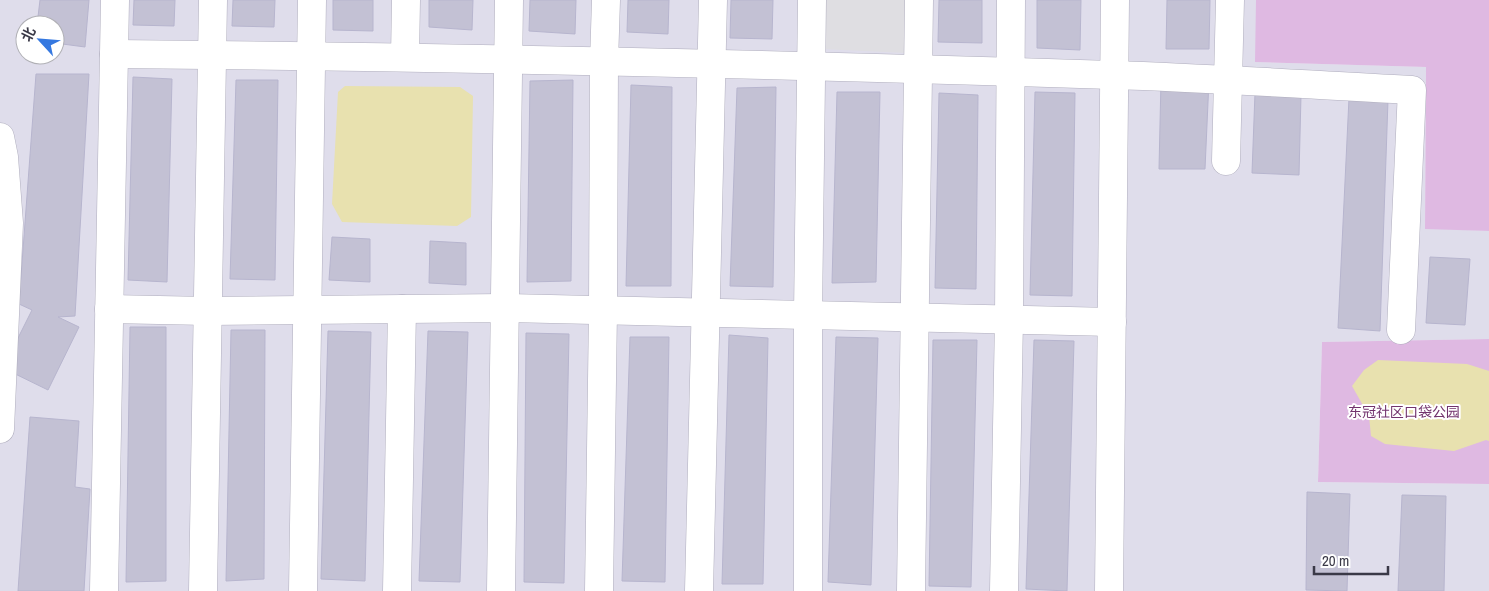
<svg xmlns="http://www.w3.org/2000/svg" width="1489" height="591" font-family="'Archivo Narrow','Noto Sans SC',sans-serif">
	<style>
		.residential { fill: #dfddeb; fill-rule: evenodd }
		.green { fill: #dfb9e2 }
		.parking { fill: #dfdee2 }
		.water { fill: #e8e1af }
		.building { fill: #c3c1d4; stroke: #b7b5ce }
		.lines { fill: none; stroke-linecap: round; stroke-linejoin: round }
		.minor-casing { stroke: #b0aebe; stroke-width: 29 }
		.minor { stroke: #fff; stroke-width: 28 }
		.labels { text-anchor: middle; stroke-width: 4; stroke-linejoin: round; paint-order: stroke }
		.park-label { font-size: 14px; fill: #72336d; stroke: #fff }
	</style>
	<rect width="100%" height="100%" fill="#ecebf3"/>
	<g class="residential">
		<path d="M0,0h101l-8,591h-93zM25,25h30v30h-30z"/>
		<polygon points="127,0 1256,0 1256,62 1426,67 1425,228 1489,231 1489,339 1322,342 1318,482 1489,484 1489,591 117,591"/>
	</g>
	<g class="green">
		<polygon points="1256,0 1489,0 1489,231 1425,229 1426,67 1255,62"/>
		<polygon points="1489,339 1489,484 1318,482 1322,342"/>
	</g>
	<polygon class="parking" points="824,0 905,0 906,53 822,49"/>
	<g class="water">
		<polygon points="345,86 460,87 473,96 471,217 457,226 342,222 332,204 338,92"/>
		<polygon points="1378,360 1467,364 1489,371 1489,441 1486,440 1454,451 1385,444 1371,436 1369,416 1352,386 1364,370"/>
	</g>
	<g class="building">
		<polygon points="40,0 89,0 85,47 55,43 55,25 37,25"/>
		<polygon points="134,0 175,0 174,26 133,25"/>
		<polygon points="233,0 275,0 274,27 232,26"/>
		<polygon points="333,0 373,0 373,31 333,30"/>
		<polygon points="429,0 473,0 472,30 429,27"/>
		<polygon points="530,0 576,0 575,34 529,31"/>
		<polygon points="628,0 669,0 668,34 627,32"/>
		<polygon points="731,0 773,0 772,39 730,38"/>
		<polygon points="939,0 982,0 982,43 938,42"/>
		<polygon points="1037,0 1081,0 1080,50 1037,48"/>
		<polygon points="1167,0 1210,0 1209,49 1166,49"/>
		<polygon points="36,74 89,74 75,316 58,317 79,327 48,390 3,368 32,310 19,304"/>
		<polygon points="133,77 172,79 167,282 128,280"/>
		<polygon points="236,80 278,80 275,280 230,279"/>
		<polygon points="573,80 571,281 527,282 530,81"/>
		<polygon points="1161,80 1209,80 1205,169 1159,169"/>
		<polygon points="631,85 672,87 671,286 626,286"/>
		<polygon points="776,87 773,287 730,286 737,88"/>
		<polygon points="837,92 880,92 876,282 832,283"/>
		<polygon points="1035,92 1075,93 1072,296 1030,295"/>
		<polygon points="939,93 978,95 976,289 935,288"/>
		<polygon points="1255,93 1301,95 1299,175 1252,173"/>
		<polygon points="1349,98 1388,100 1380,331 1338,328"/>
		<polygon points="332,237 370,239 370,282 329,280"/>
		<polygon points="430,241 466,243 466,285 429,283"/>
		<polygon points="1430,257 1470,259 1465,325 1426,323"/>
		<polygon points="130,327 166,327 166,581 126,582"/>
		<polygon points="231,330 265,330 264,579 226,581"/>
		<polygon points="328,331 371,332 365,581 321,579"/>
		<polygon points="428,331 468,332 460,582 419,581"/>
		<polygon points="526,333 569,334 564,583 524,582"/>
		<polygon points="729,335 768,338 763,584 722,584"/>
		<polygon points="630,337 669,337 665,582 622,581"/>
		<polygon points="836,337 878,338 871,585 828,582"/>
		<polygon points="933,340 977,340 971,587 929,586"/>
		<polygon points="1034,340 1074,341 1067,591 1026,589"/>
		<polygon points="30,417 79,421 75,487 90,489 84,591 18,591"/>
		<polygon points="1307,492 1350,494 1347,591 1306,590"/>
		<polygon points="1402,495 1446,496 1444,591 1398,591"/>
	</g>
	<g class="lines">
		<defs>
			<g id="minor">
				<path d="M114,54c333,3 666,10 998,21 100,3 200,10 300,15l-11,240"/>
				<polyline points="405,57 406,0"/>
				<polyline points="0,137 4,157 9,223 0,429"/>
				<polyline points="1226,161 1230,0"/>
				<polyline points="109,309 208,311 504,308 1112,322"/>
				<polyline points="104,591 115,0"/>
				<polyline points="203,591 213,0"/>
				<polyline points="303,591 312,0"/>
				<polyline points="397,591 402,309"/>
				<polyline points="501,591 509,0"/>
				<polyline points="599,591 603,310 604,62 606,0"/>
				<polyline points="699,591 713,0"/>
				<polyline points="808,591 808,315 812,0"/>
				<polyline points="911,591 919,0"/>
				<polyline points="1004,591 1009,319 1011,0"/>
				<polyline points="1109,591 1115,0"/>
			</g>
		</defs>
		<use href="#minor" class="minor-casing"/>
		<use href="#minor" class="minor"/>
	</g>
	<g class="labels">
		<g class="park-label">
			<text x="1404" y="417">东冠社区口袋公园</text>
		</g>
	</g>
	<g transform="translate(40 40) rotate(296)"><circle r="24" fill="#ffffff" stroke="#b0b0b5"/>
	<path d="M0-4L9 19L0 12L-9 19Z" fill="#3578e0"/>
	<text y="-8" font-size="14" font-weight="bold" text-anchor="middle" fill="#3a3947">北</text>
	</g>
	<path d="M1314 566v8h74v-8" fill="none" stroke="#3a3947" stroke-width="2.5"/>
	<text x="1322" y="566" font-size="15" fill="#3a3947" stroke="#ffffff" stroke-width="4" paint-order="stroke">20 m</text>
</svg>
